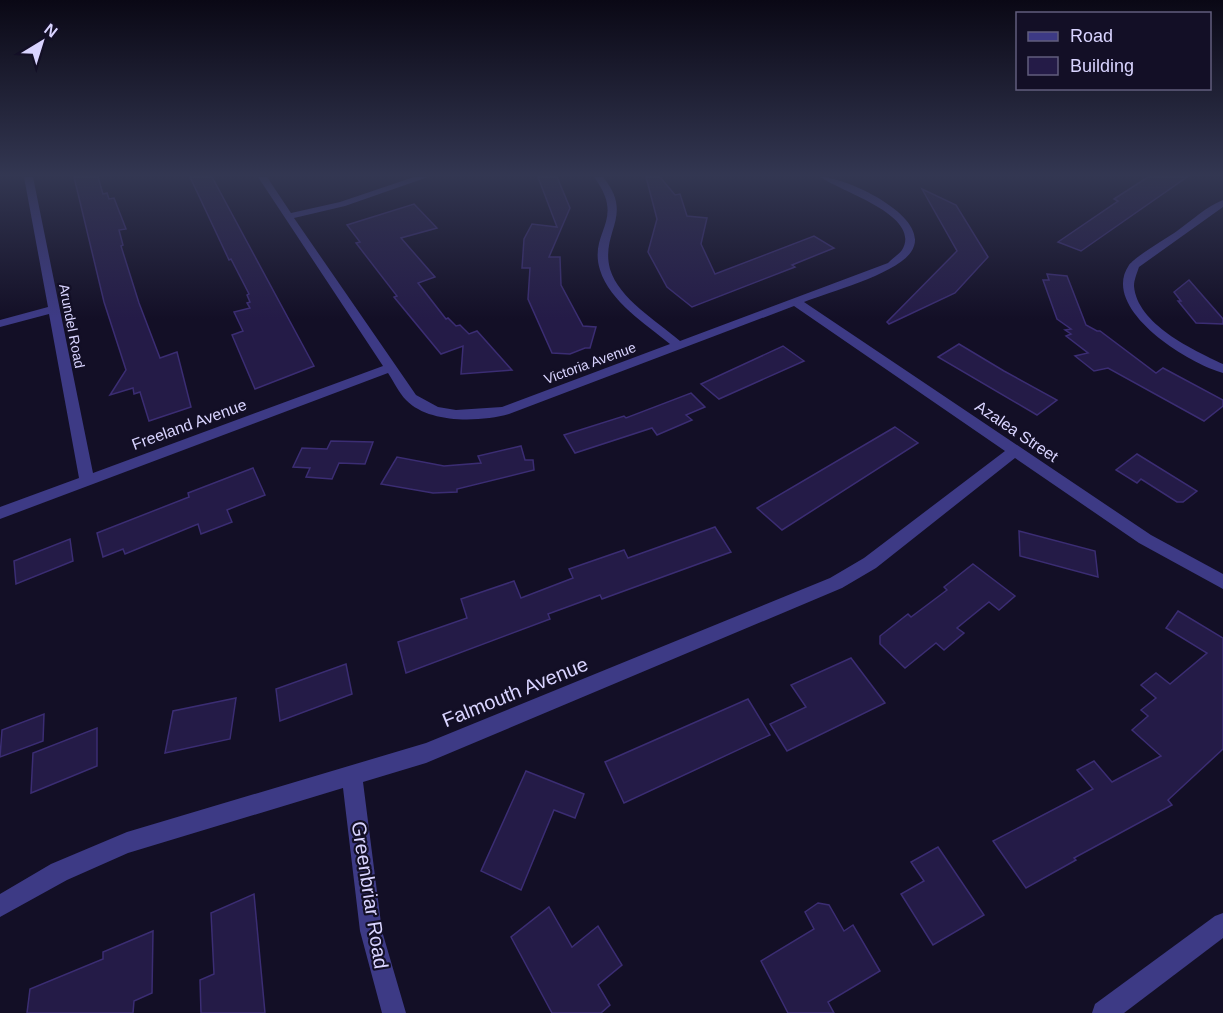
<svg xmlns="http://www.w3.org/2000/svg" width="1223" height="1013" font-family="Arial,sans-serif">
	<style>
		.building { fill: #241b47; stroke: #3b2d73; stroke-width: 1.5 }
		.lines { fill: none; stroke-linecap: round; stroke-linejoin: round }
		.minor { fill: #3d3a85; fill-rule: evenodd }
		.labels { text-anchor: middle; stroke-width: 4.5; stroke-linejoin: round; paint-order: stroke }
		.far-street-label { font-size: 14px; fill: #d9d4ff; stroke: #130f26 }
		.street-label { font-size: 16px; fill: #d9d4ff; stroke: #130f26 }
		.near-street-label { font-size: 20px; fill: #d9d4ff; stroke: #130f26 }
	</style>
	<rect width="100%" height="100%" fill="#130f26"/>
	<g class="building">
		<polygon points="74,177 98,177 103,194 107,193 109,199 114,198 126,229 119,230 123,245 121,246 139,303 160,358 177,352 191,407 149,421 140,392 134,394 133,388 110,395 126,370 104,302"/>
		<polygon points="190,177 212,177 314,366 255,389 232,335 243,331 234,312 250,308 247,303 250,302 247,295 249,294 231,259 229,260"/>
		<polygon points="538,177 557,177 570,208 549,257 560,257 561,285 583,326 596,327 590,348 585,348 570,354 552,353 528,299 530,268 522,268 524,239 532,224 557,227"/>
		<polygon points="646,177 660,177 675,195 680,194 687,216 707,218 701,244 715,274 814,236 834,248 792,265 795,267 692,307 667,287 648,252 657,219"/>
		<polygon points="1148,177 1187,177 1081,251 1058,242 1118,201 1114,199"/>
		<polygon points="922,189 956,205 988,257 955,293 889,324 887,322 957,251"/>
		<polygon points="414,204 437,228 401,238 435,277 418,283 446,319 448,318 456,326 460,325 469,334 477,331 512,370 461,374 463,346 441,354 394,297 397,296 356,243 360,242 347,225"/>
		<polygon points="1047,274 1067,276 1086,325 1097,331 1100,331 1156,373 1163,368 1223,400 1223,406 1204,421 1108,368 1094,371 1075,356 1088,353 1066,336 1071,334 1065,330 1071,329 1057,319 1043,280 1049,280"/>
		<polygon points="1189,280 1223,319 1223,324 1196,323 1178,301 1181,301 1174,292"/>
		<polygon points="959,344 1004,371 1057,400 1037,415 938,357"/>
		<polygon points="783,346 804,361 719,399 701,384"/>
		<polygon points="691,393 705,407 686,415 692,420 657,435 652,428 575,453 564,435 624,416 626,418"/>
		<polygon points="895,427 918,443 782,530 757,508"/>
		<polygon points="331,441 373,442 365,464 339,463 332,479 306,477 310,468 293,467 302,448 327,449"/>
		<polygon points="521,446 525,460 533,460 534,470 457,489 457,492 433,493 381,484 397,457 444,466 481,463 478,456"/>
		<polygon points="1137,454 1197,491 1183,502 1177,502 1141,479 1137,483 1116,470"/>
		<polygon points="253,468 265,495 227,510 232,522 201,534 198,524 125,554 123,549 103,557 97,533 189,497 188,493"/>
		<polygon points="715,527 731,552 602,599 600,595 548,614 550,619 406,673 398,642 467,618 461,599 514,581 521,598 573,578 569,569 624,550 628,558"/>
		<polygon points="1019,531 1095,551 1098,577 1020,556"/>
		<polygon points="70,539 73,561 16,584 14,561"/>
		<polygon points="973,564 1015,596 999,610 989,602 957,628 964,633 944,650 936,643 905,668 880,644 880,636 908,614 911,617 947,590 944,587"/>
		<polygon points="1178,611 1223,638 1223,749 1168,800 1172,805 1074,858 1076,860 1026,888 993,841 1093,789 1077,770 1094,761 1112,782 1161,756 1132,730 1148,716 1141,710 1156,698 1141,685 1156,673 1170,684 1207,653 1166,628"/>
		<polygon points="851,658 885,703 787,751 770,724 806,707 791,685"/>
		<polygon points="346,664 352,694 280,721 276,689"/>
		<polygon points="236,698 230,739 165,753 173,711"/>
		<polygon points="748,699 770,735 624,803 605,762"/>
		<polygon points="44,714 43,741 0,757 2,730"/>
		<polygon points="97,728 97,766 31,793 33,753"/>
		<polygon points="526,771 584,794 575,818 554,810 521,890 481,871"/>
		<polygon points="938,847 984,915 933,945 901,894 924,881 911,862"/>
		<polygon points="254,894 265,1013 201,1013 200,980 214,974 211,913"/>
		<polygon points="818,903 829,905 844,931 853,925 880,971 828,1002 834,1013 788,1013 761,961 814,929 805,912"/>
		<polygon points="549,907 572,947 598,926 622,965 598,985 610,1005 601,1013 552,1013 511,937"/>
		<polygon points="153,931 152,993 134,1001 133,1013 27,1013 30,989 103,959 103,952"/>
	</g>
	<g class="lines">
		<g class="minor">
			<path d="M24,177h9l60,296 290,-107 -125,-189h9l24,36 49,-11 74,-25h14l-83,29 -51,12 122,177 22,12 18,3 46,-3 168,-63c-24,-20 -60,-42 -70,-74 -12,-39 27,-49 -6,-93h9c32,39 -3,54 7,92 9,30 47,52 70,72l208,-78c4,-4 11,-9 14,-13 21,-35 -64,-59 -81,-73 25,0 114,41 90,75 -15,22 -81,40 -107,50l347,233 72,39v15l-84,-46 -124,-85 -139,110 -34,20 -416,175 -63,19 19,149 24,82h-24l-22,-82 -17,-143 -215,65 -61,27 -67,37v-23l51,-30 76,-32 299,-89 404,-165 34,-20 141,-107 -211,-145 -285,108c-29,8 -80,10 -103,-14 -7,-7 -12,-18 -18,-27l-388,146v-12l79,-29 -30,-164 -49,13v-7l48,-13z"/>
			<path d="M1223,200v7l-84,60c-2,6 -5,13 -5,19 3,38 59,64 89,78v9c-34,-9 -124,-64 -94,-108 7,-9 38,-27 48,-34 14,-10 30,-25 46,-31z"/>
			<polygon points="1223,913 1223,938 1124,1013 1092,1013 1095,1004 1215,916"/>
		</g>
	</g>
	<linearGradient id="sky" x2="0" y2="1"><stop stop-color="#0a0815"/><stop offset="0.55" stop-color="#333752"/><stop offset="1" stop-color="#333752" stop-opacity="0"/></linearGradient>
	<rect width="1223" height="319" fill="url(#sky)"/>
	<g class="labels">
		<g class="far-street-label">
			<text transform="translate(72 326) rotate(79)" y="5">Arundel Road</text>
			<text transform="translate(590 363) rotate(-20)" y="5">Victoria Avenue</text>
		</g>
		<g class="street-label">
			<text transform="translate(189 424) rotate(-20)" y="6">Freeland Avenue</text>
			<text transform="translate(1017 431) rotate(34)" y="6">Azalea Street</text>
		</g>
		<g class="near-street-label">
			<text transform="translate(515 692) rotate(-22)" y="7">Falmouth Avenue</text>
			<text transform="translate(370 895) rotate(81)" y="7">Greenbriar Road</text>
		</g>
	</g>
	<rect x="1016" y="12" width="195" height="78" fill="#130f26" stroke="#625e7d" stroke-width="1.5"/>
	<rect x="1028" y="32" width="30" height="9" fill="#3d3a85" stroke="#625e7d" stroke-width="1.5"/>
	<text x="1070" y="42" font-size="18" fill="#d9d4ff">Road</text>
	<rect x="1028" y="57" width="30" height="18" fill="#241b47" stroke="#625e7d" stroke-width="1.5"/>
	<text x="1070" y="72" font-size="18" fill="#d9d4ff">Building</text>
	<g transform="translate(42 42) rotate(38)" stroke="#130f26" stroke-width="4.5" paint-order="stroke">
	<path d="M0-4.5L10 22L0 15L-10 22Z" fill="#d9d4ff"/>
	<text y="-9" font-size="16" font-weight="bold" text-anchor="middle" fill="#d9d4ff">N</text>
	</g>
</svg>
